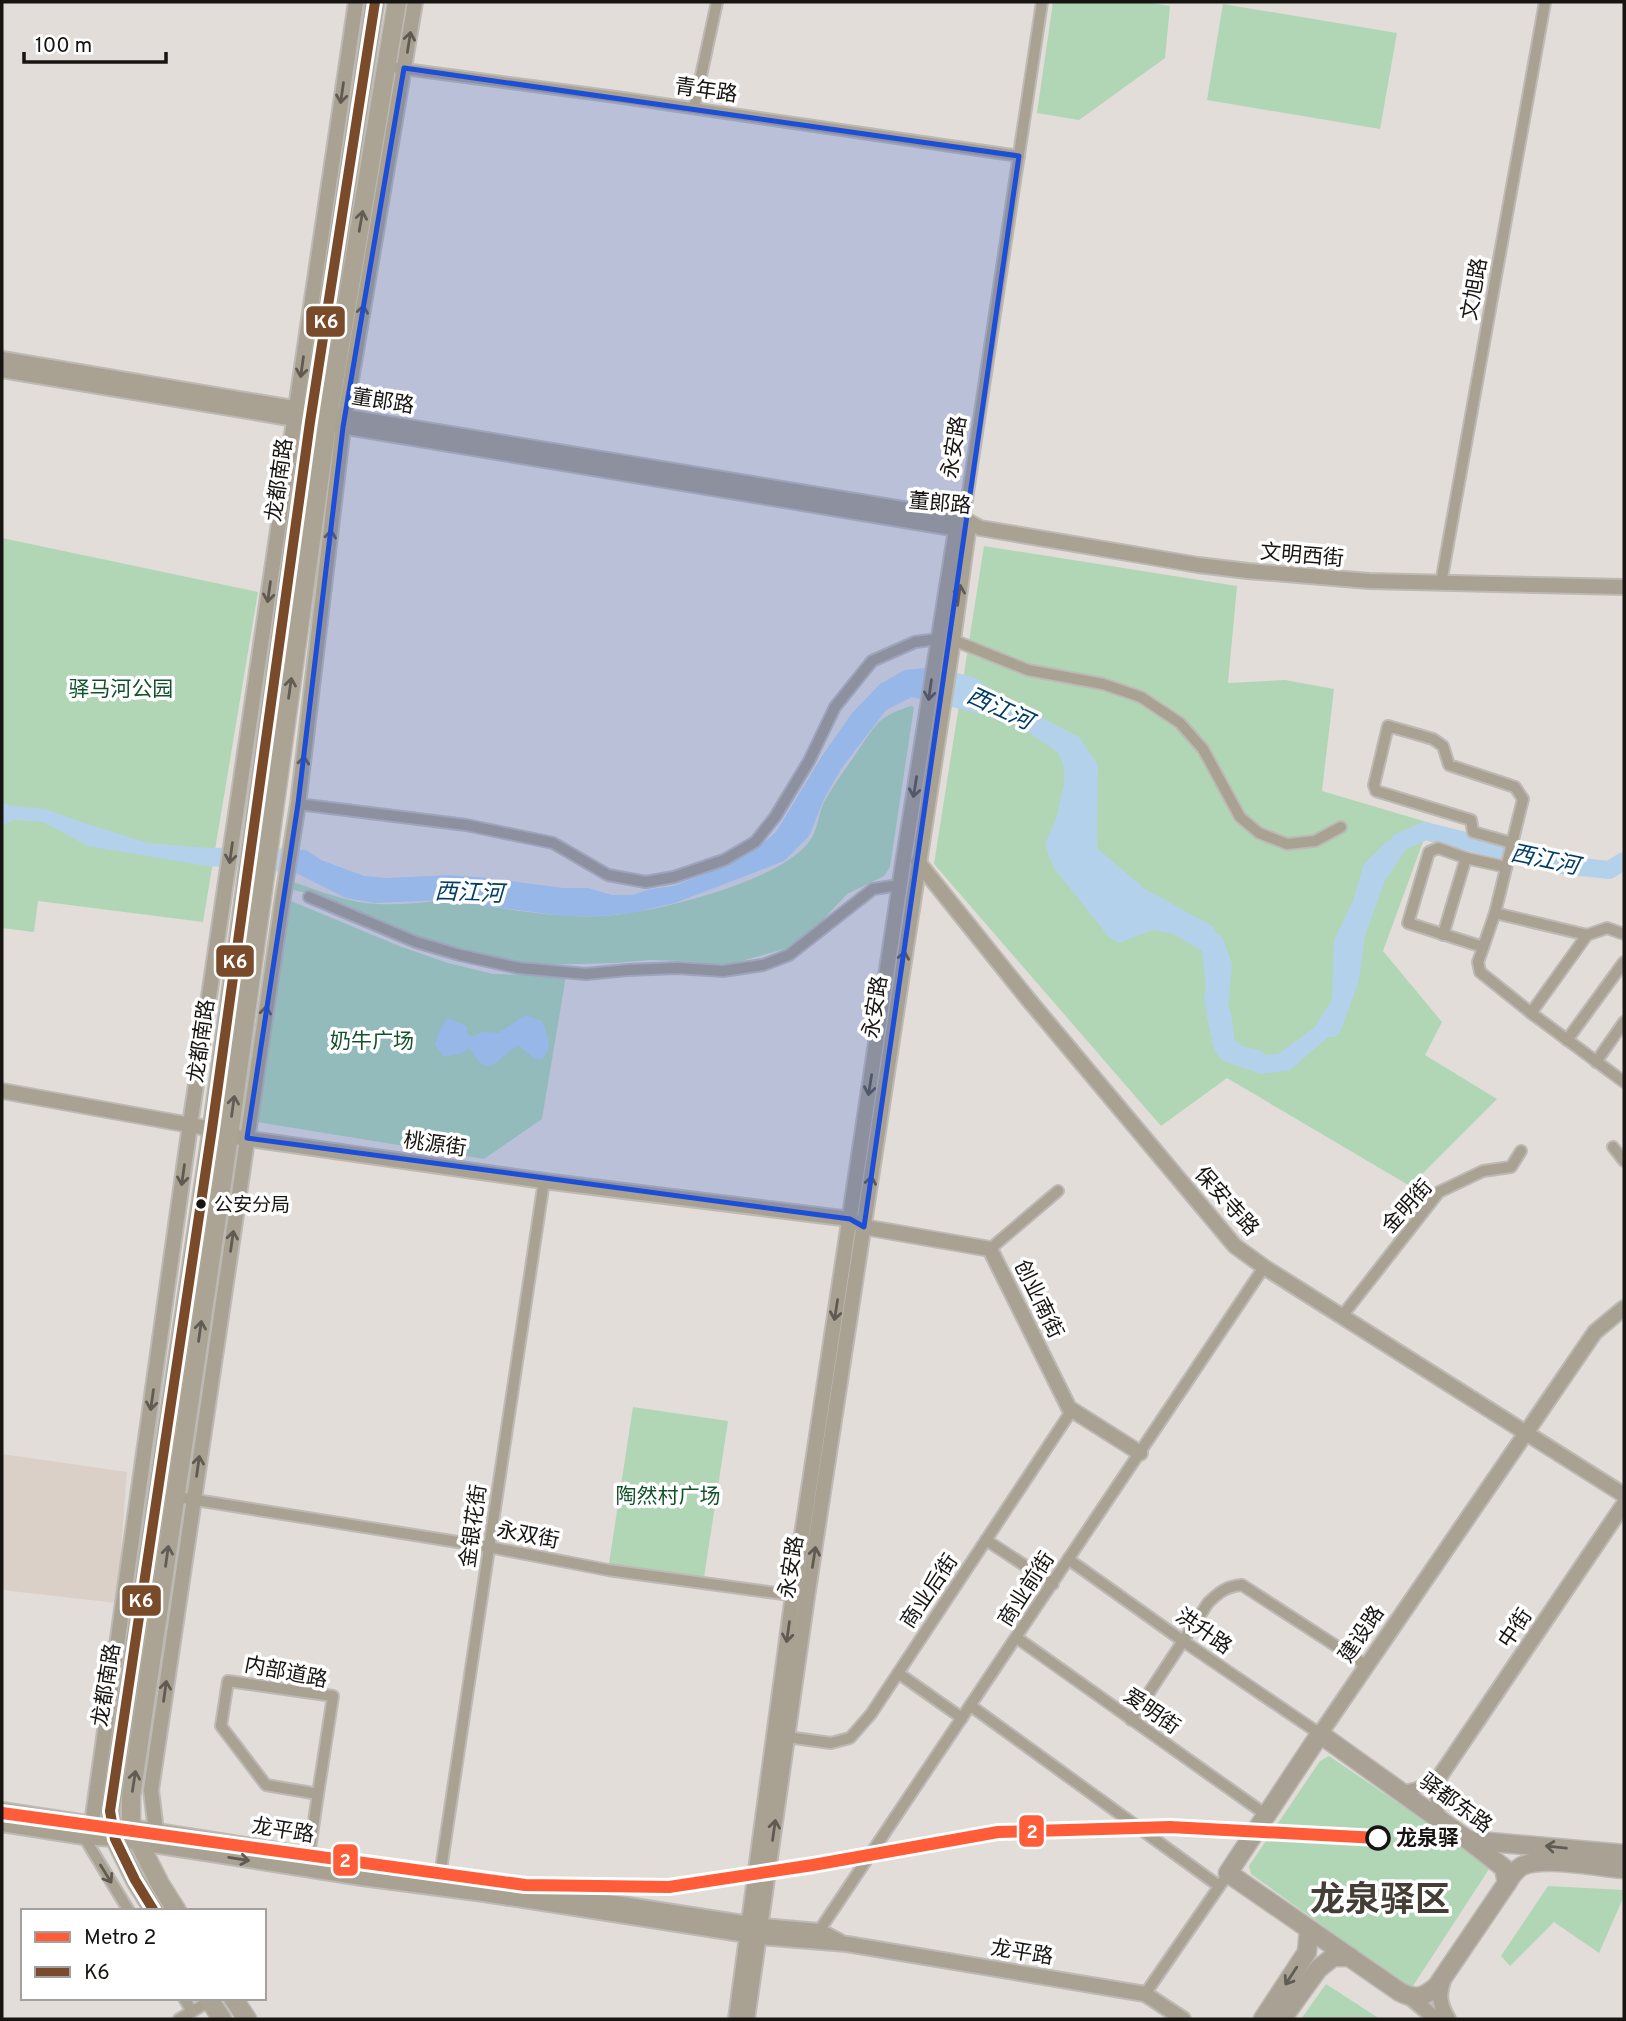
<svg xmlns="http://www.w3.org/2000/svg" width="1626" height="2021" font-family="Overpass,'Noto Sans SC',sans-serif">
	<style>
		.built { fill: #dbd0c7 }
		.green { fill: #b1d6b6 }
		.water { fill: #b4d1ec }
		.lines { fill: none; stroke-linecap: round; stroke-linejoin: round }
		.river { stroke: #b4d1ec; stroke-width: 18 }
		.minor-casing { stroke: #bdb9b5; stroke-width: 14 }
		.tertiary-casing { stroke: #bdb9b5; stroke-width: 18 }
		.primary-casing { stroke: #bdb9b5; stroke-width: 21 }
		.trunk-casing { stroke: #bdb9b5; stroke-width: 21 }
		.minor { stroke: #a9a191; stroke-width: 10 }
		.tertiary { stroke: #a9a191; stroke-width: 14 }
		.primary { stroke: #aba495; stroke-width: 18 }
		.trunk { stroke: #a9a294; stroke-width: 18 }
		.bus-1-casing { stroke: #fff; stroke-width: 16 }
		.bus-1 { stroke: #7a4b2a; stroke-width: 10 }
		.metro-1-casing { stroke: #fff; stroke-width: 18 }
		.metro-1 { stroke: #ff5c39; stroke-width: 12 }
		.oneway { stroke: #605a52 }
		.oneway2 { stroke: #615c54 }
		.oneway3 { stroke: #605b53 }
		.marked { fill: #1d4ed8; fill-opacity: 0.2; stroke: #1d4ed8; stroke-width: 5; stroke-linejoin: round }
		.bus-dot { fill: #171412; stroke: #fff; stroke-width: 2.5 }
		.stop-dot { fill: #fff; stroke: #171412; stroke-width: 3.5 }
		.labels { text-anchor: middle; stroke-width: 7; stroke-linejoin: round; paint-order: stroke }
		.bus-label { font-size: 19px; fill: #171412; stroke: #fff; text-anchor: start }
		.street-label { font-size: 21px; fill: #171412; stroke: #fff }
		.park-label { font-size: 21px; fill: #12522a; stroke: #fff }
		.stop-label { font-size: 21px; font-weight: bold; fill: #171412; stroke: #fff; text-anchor: start }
		.water-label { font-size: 23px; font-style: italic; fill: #003d67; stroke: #fff }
		.town-label { font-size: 35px; font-weight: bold; fill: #443e37; stroke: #fff }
		.line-badge { stroke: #fff; stroke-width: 2.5 }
		.badge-label { font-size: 19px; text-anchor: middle; font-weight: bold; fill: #fff }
	</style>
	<rect width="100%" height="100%" fill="#e2ddd8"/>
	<polygon class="built" points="2,1454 127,1472 117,1603 2,1590"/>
	<g class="green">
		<polygon points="1053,2 1145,2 1170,6 1165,58 1079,120 1037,113"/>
		<polygon points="1223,4 1397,33 1380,129 1207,100"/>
		<polygon points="2,538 258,592 203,922 38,901 34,932 2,928"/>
		<polygon points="984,546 1237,586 1228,683 1285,680 1334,689 1322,791 1430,823 1383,951 1442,1022 1425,1055 1497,1099 1410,1186 1227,1078 1161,1126 934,864"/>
		<path d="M911,706l3,1 -24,160 -6,9 -37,18 -26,28 -33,26 -61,17 -44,-4 -33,-1 -34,3 -78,2 -66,-11 -95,-32 -53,-25 -31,-7v-8c27,9 56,21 85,22 21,1 44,-1 65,-4 51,6 108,19 159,16 49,-2 177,-34 207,-74 9,-12 9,-27 15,-40 10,-18 23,-35 35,-53 6,-8 12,-19 19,-26 9,-9 21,-13 33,-17z"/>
		<polygon points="291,901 399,946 448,963 493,974 566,976 542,1119 484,1159 257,1122"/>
		<polygon points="633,1407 728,1421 703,1584 608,1570"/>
		<polygon points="1329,1756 1491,1866 1411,1989 1251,1874 1249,1866 1320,1761"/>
		<polygon points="1548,1886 1624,1890 1624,1896 1599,1953 1554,1922 1510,1966 1501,1956"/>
		<polygon points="1326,1984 1380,2019 1301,2019"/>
	</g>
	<g class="water">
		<polygon points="935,667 976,678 994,693 1079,737 1098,765 1097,848 1145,889 1214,927 1224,956 1218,995 1227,1025 1232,1052 1253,1056 1278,1054 1314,1028 1332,1000 1334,940 1353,901 1364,864 1385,843 1404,835 1377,869 1376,891 1359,926 1334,1032 1290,1070 1261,1074 1221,1060 1214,1049 1207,1017 1204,998 1206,988 1202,951 1174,934 1152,930 1119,943 1109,937 1053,867 1045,844 1057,816 1064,784 1064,767 1058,752 1013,722 912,697 886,710 841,769 824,799 809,836 784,861 675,903 631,913 602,916 563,916 443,900 375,903 346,898 298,874 251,868 206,866 88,846 43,822 14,820 2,825 2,803 12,806 45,809 87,824 148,843 208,848 252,847 306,850 321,860 364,876 386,878 450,875 488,878 563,888 588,888 612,895 632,895 651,889 673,886 692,879 729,864 763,843 776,832 822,756 852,713 880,684 905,670"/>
		<path d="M525,1015l17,6c5,13 12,27 0,38h-7l-17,-14 -24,19 -9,2c-8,-4 -10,-12 -16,-18l-7,5 -18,4 -9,-12 4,-14 9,-13 19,8v8l6,3 9,-5 17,1z"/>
	</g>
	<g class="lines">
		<g class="river">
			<polyline points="1215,943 1223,965 1219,1007 1223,1018 1226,1045 1240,1055 1257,1059"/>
			<polyline points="1332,1028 1350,979 1356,935 1359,926 1377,876 1400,842 1425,831 1562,865 1609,870 1624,861"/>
		</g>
		<defs>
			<g id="minor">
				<polyline points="397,68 616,97 1019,156"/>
				<polyline points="694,108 717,2"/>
				<polyline points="964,519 1042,2"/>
				<polyline points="1441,583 1545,2"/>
				<polyline points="953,640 1028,670 1103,684 1141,697 1180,723 1203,749 1240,817 1259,833 1287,844 1315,841 1341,827"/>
				<polyline points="298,804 466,825 553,843 608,875 646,882 674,877 724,860 755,842 775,817 809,761 835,707 872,661 915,642 938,639"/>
				<polyline points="1512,843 1473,832 1471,820 1376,791 1374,785 1388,726 1433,739 1443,746 1449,765 1515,787 1523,799 1495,913 1478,962 1480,972 1535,1016 1624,1082"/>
				<polyline points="309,897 416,942 460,955 519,968 586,974 628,970 677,968 723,971 763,965 789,955 873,889 900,885"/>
				<polyline points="1495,913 1587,935 1607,928 1624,934"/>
				<polyline points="1443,935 1466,858"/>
				<polyline points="1483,947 1408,923 1429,852 1438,848 1466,858 1506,867"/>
				<polyline points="1531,1013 1587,935"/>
				<polyline points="1567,1040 1624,962"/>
				<polyline points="1596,1062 1624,1022"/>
				<polyline points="1613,1147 1624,1161"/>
				<polyline points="990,1249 1058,1191"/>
				<polyline points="1342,1316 1439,1192 1483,1171 1511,1167 1521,1151"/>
				<polyline points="171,1496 489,1547 608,1570 798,1596"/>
				<polyline points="986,1540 1053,1584"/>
				<polyline points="1068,1559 1183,1641 1320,1734"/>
				<polyline points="1017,1638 1265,1814"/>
				<polyline points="898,1673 962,1718"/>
				<polyline points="971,1706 1219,1886"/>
				<path d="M1131,1720l77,-117c11,-11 19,-17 34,-18l125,81"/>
				<polyline points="787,1737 831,1743 850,1738 871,1714 1072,1410"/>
				<path d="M1399,1791c17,-1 27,-6 41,-15 -4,16 -8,29 3,43"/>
				<polyline points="84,1837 129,1911"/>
				<polyline points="309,1855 318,1794 266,1785 221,1726 228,1681 333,1696 318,1794"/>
				<polyline points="440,1876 544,1181"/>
				<polyline points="819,1931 1264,1267"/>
				<polyline points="1145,1994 1223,1881"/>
				<polyline points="184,1998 192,2012"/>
				<polyline points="179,2019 210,2001"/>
			</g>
			<g id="tertiary">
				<polyline points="2,359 305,410"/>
				<polyline points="2,370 301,420"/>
				<polyline points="335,415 964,519 980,528 1198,565 1248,571 1369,581 1624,587"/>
				<polyline points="335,425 964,530"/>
				<polyline points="918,862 1028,999 1235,1246 1264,1267 1624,1495"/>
				<polyline points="2,1091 212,1129 229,1136 544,1181 850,1219 864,1227 990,1249 1069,1408 1140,1453"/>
				<polyline points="1320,1734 1595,1332 1624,1308"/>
				<polyline points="1440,1776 1624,1504"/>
				<polyline points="2,1810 112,1827 131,1827 762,1926 819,1931 839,1941"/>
				<polyline points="2,1824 84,1837 115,1839 362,1878 484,1894 760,1937 847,1944 1145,1994 1183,2019"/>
				<polyline points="92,1824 190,1125 356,2"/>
				<polyline points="156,1831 151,1790 282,903 298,804 343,427 415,2"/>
				<path d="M1444,1978c-6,17 -5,26 4,41"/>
				<polyline points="1411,1998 1436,2019"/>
				<polyline points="736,2019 793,1595 902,870 956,530 964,519"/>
				<polyline points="747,2019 807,1597 953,640 968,531 964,519"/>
			</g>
			<g id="primary">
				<polyline points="154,1911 135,1880 115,1839 110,1811 212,1129 310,422 375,2"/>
				<polyline points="177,1911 160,1884 131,1827 131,1796 229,1136 327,424 397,2"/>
				<polyline points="208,1998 222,2019"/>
				<polyline points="233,1998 247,2019"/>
			</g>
			<g id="trunk">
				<path d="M1320,1734l148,106 36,28 3,15 -70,103c-14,12 -21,14 -37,6l-172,-119z"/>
				<polyline points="1468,1840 1624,1854"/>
				<path d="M1507,1883c4,-7 8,-13 15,-17 22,-10 77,1 102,3"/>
				<polyline points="1263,2019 1307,1952 1309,1930"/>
				<polyline points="1282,2019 1318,1969 1333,1957 1350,1957"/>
			</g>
		</defs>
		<use href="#minor" class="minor-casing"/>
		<use href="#tertiary" class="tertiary-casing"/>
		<use href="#primary" class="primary-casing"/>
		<use href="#trunk" class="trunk-casing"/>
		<use href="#minor" class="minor"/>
		<use href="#tertiary" class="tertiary"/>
		<use href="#primary" class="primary"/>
		<use href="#trunk" class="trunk"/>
		<defs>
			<polyline id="bus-1" points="154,1911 135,1880 115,1839 110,1811 212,1129 310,422 375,2"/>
		</defs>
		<use href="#bus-1" class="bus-1-casing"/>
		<use href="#bus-1" class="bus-1"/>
		<defs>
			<polyline id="metro-1" points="2,1813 525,1885 669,1887 813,1865 998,1832 1170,1827 1378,1838"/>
		</defs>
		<use href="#metro-1" class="metro-1-casing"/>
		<use href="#metro-1" class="metro-1"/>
	</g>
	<defs><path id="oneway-shaft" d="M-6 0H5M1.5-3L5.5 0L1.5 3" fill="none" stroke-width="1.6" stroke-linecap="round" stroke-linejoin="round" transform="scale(1.75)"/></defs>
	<g class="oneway">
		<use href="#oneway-shaft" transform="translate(409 42) rotate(-81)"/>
		<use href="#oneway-shaft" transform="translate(342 93) rotate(98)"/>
		<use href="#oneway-shaft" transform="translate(362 315) rotate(-80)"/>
		<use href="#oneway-shaft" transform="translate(302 367) rotate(98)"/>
		<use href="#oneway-shaft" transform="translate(330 540) rotate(-83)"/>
		<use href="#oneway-shaft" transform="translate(269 592) rotate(98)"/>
		<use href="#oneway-shaft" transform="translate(959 595) rotate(-82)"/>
		<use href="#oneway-shaft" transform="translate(930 690) rotate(98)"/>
		<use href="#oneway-shaft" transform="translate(303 766) rotate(-83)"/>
		<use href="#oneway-shaft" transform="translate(915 787) rotate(99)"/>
		<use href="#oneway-shaft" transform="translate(231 853) rotate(98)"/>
		<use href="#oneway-shaft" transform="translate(903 961) rotate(-81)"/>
		<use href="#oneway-shaft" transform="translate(265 1016) rotate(-82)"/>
		<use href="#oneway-shaft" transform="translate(870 1085) rotate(99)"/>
		<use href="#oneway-shaft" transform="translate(183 1175) rotate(98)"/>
		<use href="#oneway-shaft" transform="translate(870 1186) rotate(-81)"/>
		<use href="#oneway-shaft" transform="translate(232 1241) rotate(-82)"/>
		<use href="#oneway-shaft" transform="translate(836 1310) rotate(99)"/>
		<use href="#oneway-shaft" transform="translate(152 1400) rotate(98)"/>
		<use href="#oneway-shaft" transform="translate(198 1466) rotate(-82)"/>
		<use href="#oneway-shaft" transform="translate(814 1557) rotate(-81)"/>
		<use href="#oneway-shaft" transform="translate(788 1632) rotate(98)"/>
		<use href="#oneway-shaft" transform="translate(165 1691) rotate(-82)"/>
		<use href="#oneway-shaft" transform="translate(774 1830) rotate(-82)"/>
		<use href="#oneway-shaft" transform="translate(239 1859) rotate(9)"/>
		<use href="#oneway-shaft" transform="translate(106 1874) rotate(58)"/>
	</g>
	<g class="oneway2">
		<use href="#oneway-shaft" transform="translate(361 221) rotate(-80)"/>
		<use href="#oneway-shaft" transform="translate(290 688) rotate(-82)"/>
		<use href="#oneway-shaft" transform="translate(233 1106) rotate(-82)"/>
		<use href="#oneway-shaft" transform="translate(200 1331) rotate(-82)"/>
		<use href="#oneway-shaft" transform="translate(167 1556) rotate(-82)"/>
		<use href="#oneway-shaft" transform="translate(134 1781) rotate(-81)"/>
	</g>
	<g class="oneway3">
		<use href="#oneway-shaft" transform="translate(1556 1847) rotate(-174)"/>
		<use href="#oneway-shaft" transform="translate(1291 1976) rotate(123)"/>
	</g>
	<path class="marked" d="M404,68l615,88 -155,1071 -14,-8 -603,-81 51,-334 45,-377z"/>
	<circle class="bus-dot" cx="201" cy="1204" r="6"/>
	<circle class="stop-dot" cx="1378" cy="1838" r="11"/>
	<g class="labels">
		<g class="bus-label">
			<text x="214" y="1211">公安分局</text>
		</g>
		<g class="street-label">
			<text transform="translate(706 90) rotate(8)" y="7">青年路</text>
			<text transform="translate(1474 289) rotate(-80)" y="7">文旭路</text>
			<text transform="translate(383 401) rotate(9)" y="7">董郞路</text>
			<text transform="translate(954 447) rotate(-81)" y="7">永安路</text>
			<text transform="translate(279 480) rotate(-82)" y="7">龙都南路</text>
			<text transform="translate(940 503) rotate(5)" y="7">董郞路</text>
			<text transform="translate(1302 555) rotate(5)" y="7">文明西街</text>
			<text transform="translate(875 1007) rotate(-81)" y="7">永安路</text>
			<text transform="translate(201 1041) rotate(-82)" y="7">龙都南路</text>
			<text transform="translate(435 1144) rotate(8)" y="7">桃源街</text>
			<text transform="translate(1227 1201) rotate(48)" y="7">保安寺路</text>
			<text transform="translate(1407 1206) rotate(-48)" y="7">金明街</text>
			<text transform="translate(1039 1299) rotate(64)" y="7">创业南街</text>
			<text transform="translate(473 1526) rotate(-82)" y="7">金银花街</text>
			<text transform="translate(528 1535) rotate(11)" y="7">永双街</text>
			<text transform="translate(791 1567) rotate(-81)" y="7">永安路</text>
			<text transform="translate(1026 1589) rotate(-57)" y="7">商业前街</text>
			<text transform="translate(929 1591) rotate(-56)" y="7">商业后街</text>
			<text transform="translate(1515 1628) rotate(-56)" y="7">中街</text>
			<text transform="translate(1204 1631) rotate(35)" y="7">洪升路</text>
			<text transform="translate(1361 1634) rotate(-56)" y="7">建设路</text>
			<text transform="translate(286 1672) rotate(11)" y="7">内部道路</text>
			<text transform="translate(106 1685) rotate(-81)" y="7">龙都南路</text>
			<text transform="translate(1152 1711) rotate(35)" y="7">爱明街</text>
			<text transform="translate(1456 1803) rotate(36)" y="7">驿都东路</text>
			<text transform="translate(283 1830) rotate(9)" y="7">龙平路</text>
			<text transform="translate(1022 1952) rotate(9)" y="7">龙平路</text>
		</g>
		<g class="park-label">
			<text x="121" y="696">驿马河公园</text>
			<text x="372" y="1048">奶牛广场</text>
			<text x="668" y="1503">陶然村广场</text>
		</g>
		<g class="stop-label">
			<text x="1396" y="1845">龙泉驿</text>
		</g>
		<g class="water-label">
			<text transform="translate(1000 708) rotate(25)" y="8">西江河</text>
			<text transform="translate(1545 859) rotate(12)" y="8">西江河</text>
			<text transform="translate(469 892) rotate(2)" y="8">西江河</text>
		</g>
		<g class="town-label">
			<text x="1380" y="1911">龙泉驿区</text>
		</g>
	</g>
	<g class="line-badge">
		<rect x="305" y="305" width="41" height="33" rx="7" fill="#7a4b2a"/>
		<rect x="215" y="944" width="40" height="34" rx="7" fill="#7a4b2a"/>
		<rect x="121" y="1584" width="41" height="33" rx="7" fill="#7a4b2a"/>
		<rect x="1018" y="1814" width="27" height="34" rx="7" fill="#ff5c39"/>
		<rect x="332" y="1843" width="27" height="34" rx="7" fill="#ff5c39"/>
	</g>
	<g class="badge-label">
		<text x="326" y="328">K6</text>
		<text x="235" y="968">K6</text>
		<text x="141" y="1607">K6</text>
		<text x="1032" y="1838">2</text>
		<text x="345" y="1867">2</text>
	</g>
	<rect width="1626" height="2021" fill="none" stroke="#171412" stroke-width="7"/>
	<rect x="21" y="1909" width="245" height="91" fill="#ffffff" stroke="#a2a1a0" stroke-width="2"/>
	<rect x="35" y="1932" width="35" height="10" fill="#ff5c39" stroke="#a2a1a0" stroke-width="2"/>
	<text x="84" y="1944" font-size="21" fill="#171412">Metro 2</text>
	<rect x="35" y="1967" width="35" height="10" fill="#7a4b2a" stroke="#a2a1a0" stroke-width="2"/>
	<text x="84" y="1979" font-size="21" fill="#171412">K6</text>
	<path d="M24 52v10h142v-10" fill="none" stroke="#171412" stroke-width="3.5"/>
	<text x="35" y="52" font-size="21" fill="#171412" stroke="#ffffff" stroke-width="5" paint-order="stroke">100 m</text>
</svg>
